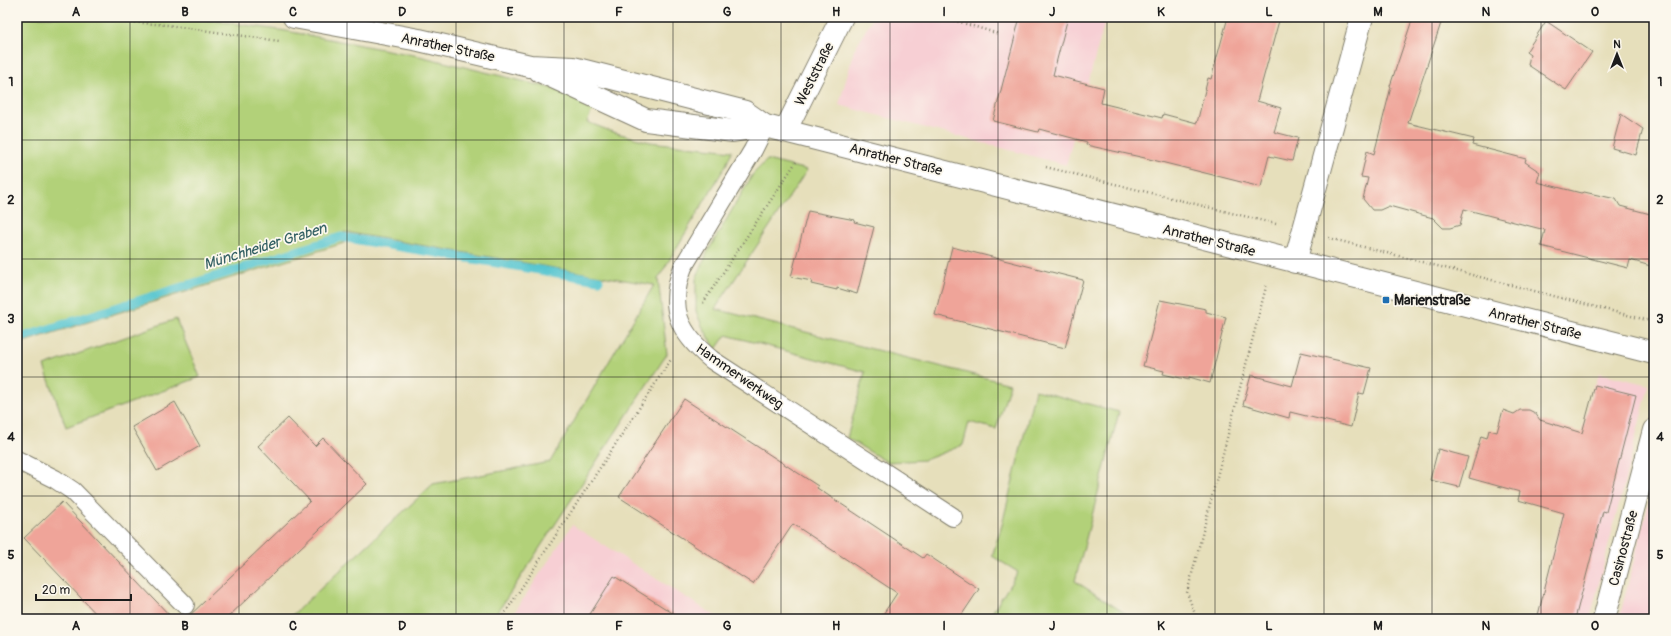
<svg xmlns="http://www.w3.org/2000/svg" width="1671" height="636" font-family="Pangolin,sans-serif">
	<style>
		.built { fill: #f7cfd4 }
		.green { fill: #b2d179; stroke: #67764a }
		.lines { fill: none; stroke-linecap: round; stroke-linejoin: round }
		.stream { stroke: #59c6d0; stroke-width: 9 }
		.building { fill: #efa499 }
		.service-casing { stroke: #817e6c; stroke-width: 20 }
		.minor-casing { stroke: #817e6c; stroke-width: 24 }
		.tertiary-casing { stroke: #817e6c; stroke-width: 24 }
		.path { stroke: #817e6c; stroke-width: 2.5; stroke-dasharray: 1 3; stroke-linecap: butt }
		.service { stroke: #fff; stroke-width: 18 }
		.minor { stroke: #fff; stroke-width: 22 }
		.tertiary { stroke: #fff; stroke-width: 22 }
		.grid { fill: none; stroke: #1c1c1c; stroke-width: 1; stroke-opacity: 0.55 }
		.poi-dot { fill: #1f6fb2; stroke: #fbf7ec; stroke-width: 1.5 }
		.labels { text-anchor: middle; stroke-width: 3.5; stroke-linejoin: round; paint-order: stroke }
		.street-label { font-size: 14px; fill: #1c1c1c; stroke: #fbf7ec }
		.poi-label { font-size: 14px; font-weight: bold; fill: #1c1c1c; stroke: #fbf7ec; text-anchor: start }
		.water-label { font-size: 15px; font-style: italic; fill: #346064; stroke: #fbf7ec }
		.neatline { fill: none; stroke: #1c1c1c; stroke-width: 1.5 }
		.grid-label { font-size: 13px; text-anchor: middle; font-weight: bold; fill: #1c1c1c }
	</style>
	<rect width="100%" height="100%" fill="#fbf7ec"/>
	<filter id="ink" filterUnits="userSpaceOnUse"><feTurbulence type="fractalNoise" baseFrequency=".025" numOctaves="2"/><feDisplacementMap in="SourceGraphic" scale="8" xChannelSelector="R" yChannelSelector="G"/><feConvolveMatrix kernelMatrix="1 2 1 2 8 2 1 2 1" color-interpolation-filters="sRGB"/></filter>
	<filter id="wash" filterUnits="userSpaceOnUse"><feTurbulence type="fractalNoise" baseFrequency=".012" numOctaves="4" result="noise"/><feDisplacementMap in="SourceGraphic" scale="16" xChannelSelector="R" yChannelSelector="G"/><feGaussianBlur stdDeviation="0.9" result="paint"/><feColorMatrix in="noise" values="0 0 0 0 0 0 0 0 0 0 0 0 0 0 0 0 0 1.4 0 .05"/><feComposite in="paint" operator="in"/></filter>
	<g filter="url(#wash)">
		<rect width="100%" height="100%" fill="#e6dfbb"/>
		<g class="built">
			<polygon points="873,17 1106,17 1066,165 839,105 854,50"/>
			<polygon points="1599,373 1649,385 1590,619 1536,619 1566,502 1564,502 1594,384 1596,384"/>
			<polygon points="1654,482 1654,619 1619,619"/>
			<polygon points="572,525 720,619 510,619"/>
		</g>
		<g class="green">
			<polygon points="17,17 185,17 217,21 286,31 419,56 559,90 594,106 587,122 613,132 650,142 732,151 726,165 658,279 667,354 493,619 288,619 433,484 550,462 654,285 344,232 344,243 17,344"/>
			<polygon points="767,160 807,170 715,309 1010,384 996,429 969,422 963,445 925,460 887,462 847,438 865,372 726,335 716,349 702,326 696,311 696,279 708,251 753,174"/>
			<polygon points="176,319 200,377 66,427 44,366"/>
			<polygon points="1035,390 1119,412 1075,581 1134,619 988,619 1018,572 992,556 1002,525"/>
		</g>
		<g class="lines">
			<polyline class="stream" points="17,339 341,237 599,280"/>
		</g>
		<g id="blocks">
			<g class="building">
				<polygon points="1020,17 1068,17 1053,75 1104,88 1101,103 1162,118 1163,114 1197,123 1208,78 1211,79 1228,17 1280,17 1257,101 1281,108 1274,132 1298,138 1292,161 1269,156 1261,187 1145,158 1086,145 1087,142 1039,129 1038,132 993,121"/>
				<polygon points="1413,17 1443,17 1408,123 1474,139 1472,145 1526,159 1525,162 1540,172 1537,182 1581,193 1584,192 1616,199 1620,206 1654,215 1654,267 1630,260 1628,268 1541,246 1545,230 1464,209 1460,225 1450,228 1443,228 1433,218 1389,206 1380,210 1372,210 1363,199 1368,178 1361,177 1367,151 1374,154 1391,87 1390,86"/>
				<polygon points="1546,21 1592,52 1566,90 1528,65 1530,55 1526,52"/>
				<polygon points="1621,114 1643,129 1636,155 1612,148"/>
				<polygon points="808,211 855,220 854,222 874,227 857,294 837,288 837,290 811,284 812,281 791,277"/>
				<polygon points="952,247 1083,280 1065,348 935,315"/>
				<polygon points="1160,300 1206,309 1206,312 1226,317 1210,383 1189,377 1189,380 1163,374 1164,371 1143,366"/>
				<polygon points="1301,352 1371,368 1364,394 1359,393 1351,427 1290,412 1289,418 1243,405 1251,375 1292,386"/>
				<polygon points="1595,385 1636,395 1606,512 1603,511 1575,619 1537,619 1564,513 1518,500 1520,492 1469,478 1481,436 1487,438 1489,430 1497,432 1503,410 1514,414 1520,410 1529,410 1535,413 1540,420 1582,433"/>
				<polygon points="684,399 818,486 817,488 923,558 926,554 979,589 959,619 880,619 897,593 793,524 753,584 619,497"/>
				<polygon points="175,402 200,446 157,471 132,427"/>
				<polygon points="288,418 315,446 323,438 367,484 226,619 186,619 310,501 258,446"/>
				<polygon points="1438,449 1468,457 1459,487 1430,480"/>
				<polygon points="62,502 173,619 101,619 24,538"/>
				<polygon points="614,576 682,619 587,619"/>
			</g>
		</g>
	</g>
	<g filter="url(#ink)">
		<use href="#blocks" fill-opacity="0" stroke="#817e6c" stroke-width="1"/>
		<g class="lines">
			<defs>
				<g id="service">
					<path d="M765,126l-12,24 -70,117c-16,41 -4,66 29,93l241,157"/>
					<polyline points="17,460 55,479 73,491 185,605"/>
				</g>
				<g id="minor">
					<polyline points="785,131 842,17"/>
					<polyline points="1295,262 1362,17"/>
					<polyline points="1604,619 1654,430"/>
				</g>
				<g id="tertiary">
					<polyline points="294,17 419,40 530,66 573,68 745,112 765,126 785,131 1654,353"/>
					<polyline points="540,71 646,120 733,131 765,126"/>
				</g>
			</defs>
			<use href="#service" class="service-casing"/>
			<use href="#minor" class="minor-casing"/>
			<use href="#tertiary" class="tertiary-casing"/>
			<g class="path">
				<polyline points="71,17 167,25 279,41"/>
				<polyline points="952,17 953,20 999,34"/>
				<polyline points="1046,167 1276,224"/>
				<polyline points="1329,238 1654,322"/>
				<polyline points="703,303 796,162"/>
				<polyline points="501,619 672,358"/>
				<polyline points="1197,619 1187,593 1267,283"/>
			</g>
			<use href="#service" class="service"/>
			<use href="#minor" class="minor"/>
			<use href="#tertiary" class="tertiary"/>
		</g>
	</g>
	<path class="grid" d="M130,17v602M239,17v602M347,17v602M456,17v602M564,17v602M673,17v602M781,17v602M890,17v602M998,17v602M1107,17v602M1215,17v602M1324,17v602M1432,17v602M1541,17v602M17,140h1637M17,259h1637M17,377h1637M17,496h1637"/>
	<rect class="poi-dot" x="1382" y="296" width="8" height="8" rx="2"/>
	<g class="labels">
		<g class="street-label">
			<text transform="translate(448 47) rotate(12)" y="5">Anrather Straße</text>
			<text transform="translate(814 74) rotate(-63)" y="5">Weststraße</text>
			<text transform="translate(896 159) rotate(14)" y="5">Anrather Straße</text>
			<text transform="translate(1209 240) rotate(14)" y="5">Anrather Straße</text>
			<text transform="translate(1535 323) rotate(14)" y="5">Anrather Straße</text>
			<text transform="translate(740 376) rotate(35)" y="5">Hammerwerkweg</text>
			<text transform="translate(1623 548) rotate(-75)" y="5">Casinostraße</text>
		</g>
		<g class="poi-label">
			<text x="1394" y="305">Marienstraße</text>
		</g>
		<g class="water-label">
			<text transform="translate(265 246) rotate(-17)" y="5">Münchheider Graben</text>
		</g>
	</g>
	<rect width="1671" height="636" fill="none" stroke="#fbf7ec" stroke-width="44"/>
	<g transform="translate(1617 54)" stroke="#fbf7ec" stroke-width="3" paint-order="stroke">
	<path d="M0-3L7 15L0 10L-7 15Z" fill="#1c1c1c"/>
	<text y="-6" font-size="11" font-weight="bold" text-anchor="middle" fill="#1c1c1c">N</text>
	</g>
	<path d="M36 594v6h95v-6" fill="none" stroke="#1c1c1c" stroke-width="2"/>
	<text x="42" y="594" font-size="12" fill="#1c1c1c" stroke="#fbf7ec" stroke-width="3" paint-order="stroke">20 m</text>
	<rect x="22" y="22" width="1627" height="592" class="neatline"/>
	<g class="grid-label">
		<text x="76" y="16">A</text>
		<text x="185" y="16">B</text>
		<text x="293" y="16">C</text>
		<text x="402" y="16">D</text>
		<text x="510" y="16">E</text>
		<text x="619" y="16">F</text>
		<text x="727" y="16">G</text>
		<text x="836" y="16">H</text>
		<text x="944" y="16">I</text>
		<text x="1052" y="16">J</text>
		<text x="1161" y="16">K</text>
		<text x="1269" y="16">L</text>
		<text x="1378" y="16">M</text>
		<text x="1486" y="16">N</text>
		<text x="1595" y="16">O</text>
		<text x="11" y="86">1</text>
		<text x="1660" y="86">1</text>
		<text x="11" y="204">2</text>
		<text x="1660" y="204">2</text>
		<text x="11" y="323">3</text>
		<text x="1660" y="323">3</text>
		<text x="11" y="441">4</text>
		<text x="1660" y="441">4</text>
		<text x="11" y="559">5</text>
		<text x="1660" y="559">5</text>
		<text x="76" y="630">A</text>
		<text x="185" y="630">B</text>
		<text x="293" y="630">C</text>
		<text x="402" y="630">D</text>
		<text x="510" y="630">E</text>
		<text x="619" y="630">F</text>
		<text x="727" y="630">G</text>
		<text x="836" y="630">H</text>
		<text x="944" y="630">I</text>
		<text x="1052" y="630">J</text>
		<text x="1161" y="630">K</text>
		<text x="1269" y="630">L</text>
		<text x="1378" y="630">M</text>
		<text x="1486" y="630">N</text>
		<text x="1595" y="630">O</text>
	</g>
</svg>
